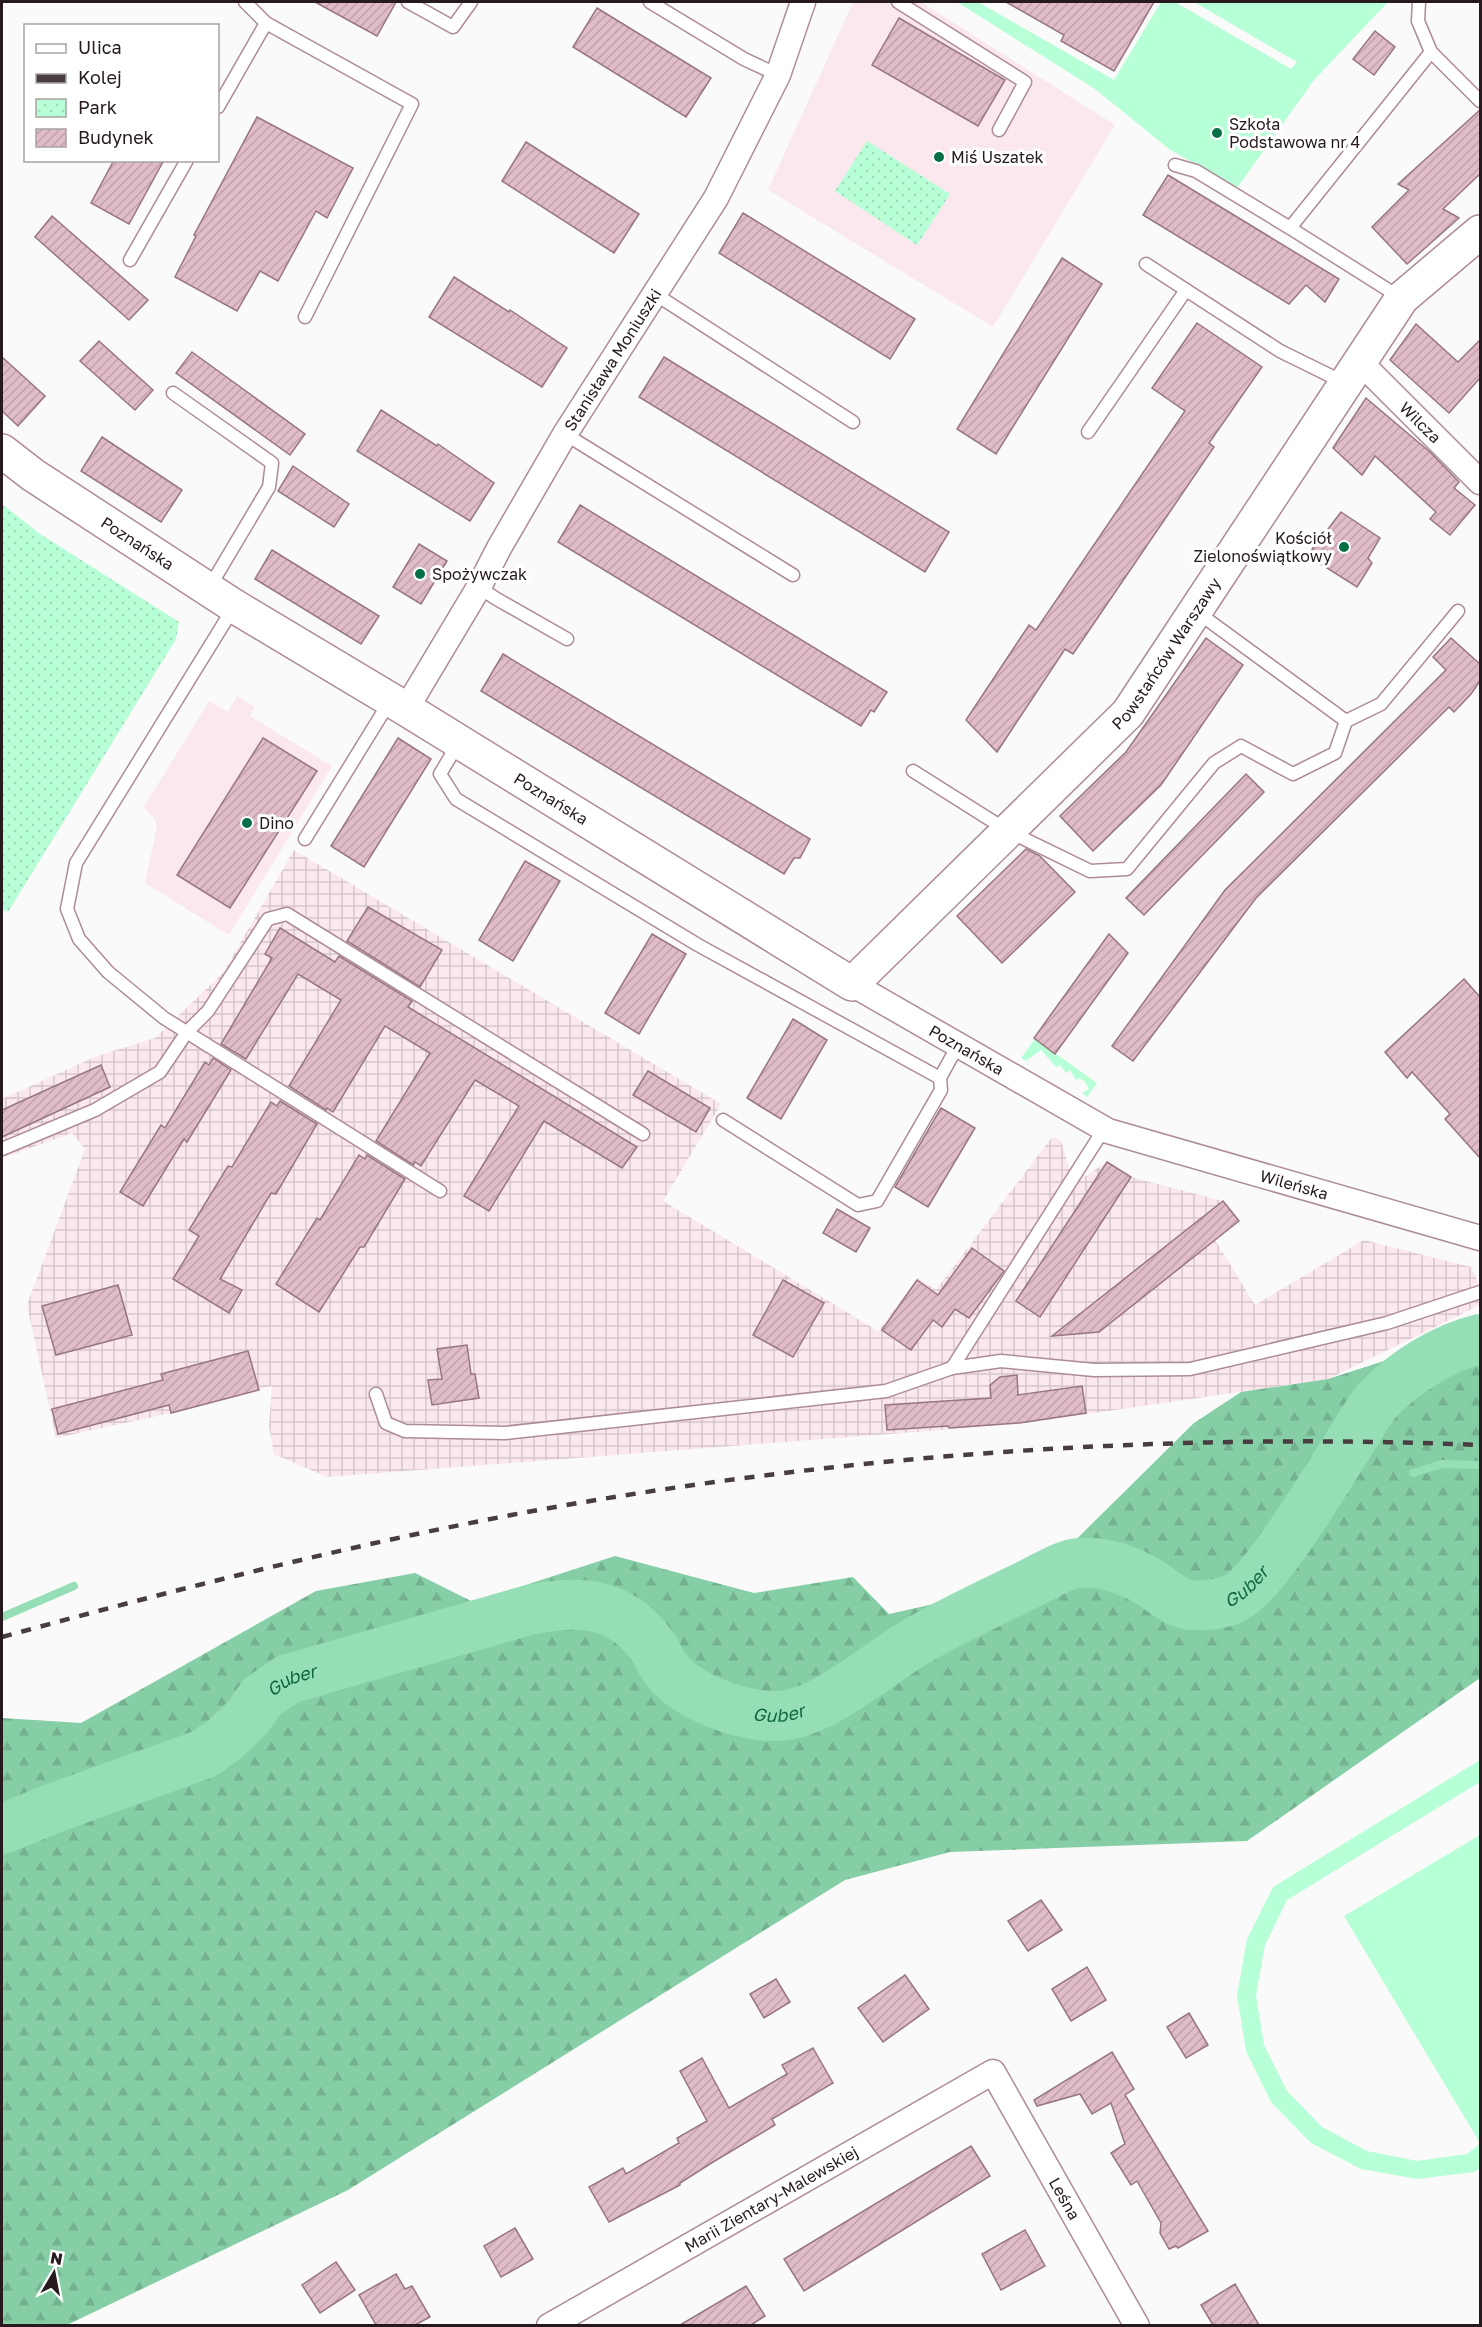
<svg xmlns="http://www.w3.org/2000/svg" width="1482" height="2327" font-family="'Golos Text',sans-serif">
	<style>
		.built { fill: #fae8ee }
		.industrial { fill: url(#industrial-grid) }
		.grass { fill: #b7ffd6 }
		.forest { fill: url(#forest-firs) }
		.park { fill: url(#park-dots) }
		.lines { fill: none; stroke-linecap: round; stroke-linejoin: round }
		.stream { stroke: #96dfb6; stroke-width: 8 }
		.river { stroke: #96dfb6; stroke-width: 50 }
		.building { fill: url(#building-hatch); stroke: #977682; stroke-width: 1.5 }
		.lane-casing { stroke: #ad8b97; stroke-width: 15 }
		.street-casing { stroke: #ad8b97; stroke-width: 27 }
		.secondary-casing { stroke: #ad8b97; stroke-width: 36 }
		.lane { stroke: #fff; stroke-width: 12 }
		.street { stroke: #fff; stroke-width: 24 }
		.secondary { stroke: #fff; stroke-width: 33 }
		.rail { stroke: #483e41; stroke-width: 4.5; stroke-dasharray: 10 10; stroke-linecap: butt }
		.poi-dot { fill: #076f46; stroke: #fff; stroke-width: 2 }
		.labels { text-anchor: middle; stroke-width: 6; stroke-linejoin: round; paint-order: stroke }
		.poi-label { font-size: 16px; fill: #261a1e; stroke: #fff; text-anchor: start }
		.street-label { font-size: 16px; fill: #261a1e; stroke: #fff }
		.water-label { font-size: 18px; font-style: italic; fill: #126843; stroke: #fff }
	</style>
	<defs>
		<pattern id="industrial-grid" width="8" height="8" patternUnits="userSpaceOnUse" patternTransform="scale(1.5)"><rect width="8" height="8" fill="#fae8ee"/><path d="M0 4h8M4 0v8" fill="none" stroke="#d6c6cc"/></pattern>
		<pattern id="forest-firs" width="22" height="20" patternUnits="userSpaceOnUse" patternTransform="scale(1.5)"><rect width="22" height="20" fill="#86cfa6"/><path d="M5 1l3.5 6h-7zM16 11l3.5 6h-7z" fill="#74b18e"/></pattern>
		<pattern id="park-dots" width="8" height="8" patternUnits="userSpaceOnUse" patternTransform="scale(1.5)"><rect width="8" height="8" fill="#b7ffd6"/><path d="M2 2h.1M6 6h.1" fill="none" stroke="#9ddab7" stroke-width="1.8" stroke-linecap="round"/></pattern>
		<pattern id="building-hatch" width="6" height="6" patternUnits="userSpaceOnUse" patternTransform="scale(1.5)"><rect width="6" height="6" fill="#e0bcc9"/><path d="M-1 1l2-2M0 6l6-6M5 7l2-2" fill="none" stroke="#c0a1ac"/></pattern>
	</defs>
	<rect width="100%" height="100%" fill="#fafafa"/>
	<g class="built">
		<polygon points="853,2 921,2 1115,125 993,327 768,190"/>
		<polygon points="237,696 255,707 250,716 332,766 229,935 145,883 157,826 154,818 144,807 209,701 228,712"/>
	</g>
	<polygon class="industrial" points="294,850 721,1104 663,1201 878,1331 918,1278 936,1290 1052,1137 1061,1141 1069,1168 1086,1176 1107,1162 1131,1177 1223,1201 1239,1221 1215,1240 1255,1305 1364,1240 1471,1267 1480,1286 1480,1305 1328,1379 1019,1424 327,1477 274,1454 269,1426 272,1386 171,1413 56,1438 27,1305 85,1149 72,1133 8,1156 2,1156 2,1099 97,1056 155,1038 223,973"/>
	<g class="grass">
		<polygon points="957,2 978,2 1114,80 1161,2 1175,2 1291,69 1297,62 1194,2 1388,2 1314,80 1237,188 1169,149 1095,89"/>
		<polygon points="1035,1039 1097,1083 1087,1097 1082,1093 1089,1089 1085,1082 1079,1078 1076,1080 1070,1070 1066,1073 1060,1065 1056,1067 1041,1050 1026,1061 1021,1058"/>
		<polygon points="1480,1760 1480,1782 1287,1900 1265,1945 1256,1995 1264,2045 1287,2091 1322,2127 1367,2151 1417,2161 1467,2154 1480,2144 1480,2168 1474,2172 1417,2179 1361,2169 1311,2143 1271,2102 1246,2051 1237,1995 1247,1939 1273,1887"/>
		<polygon points="1480,1835 1480,2143 1344,1916"/>
	</g>
	<polygon class="forest" points="1480,1330 1480,1678 1247,1841 950,1852 845,1880 348,2190 67,2325 2,2325 2,1718 81,1723 316,1591 415,1573 473,1602 615,1556 754,1593 853,1577 889,1614 1033,1582 1194,1423 1241,1392 1328,1379"/>
	<g class="park">
		<polygon points="867,141 950,194 917,245 835,191"/>
		<polygon points="2,504 40,534 179,622 176,639 8,912 2,909"/>
	</g>
	<g class="lines">
		<g class="stream">
			<polyline points="1413,1473 1442,1464 1480,1465"/>
			<polyline points="1306,1509 1322,1513"/>
			<polyline points="484,1608 486,1621"/>
			<polyline points="2,1617 74,1586"/>
		</g>
		<path class="river" id="s1" d="M2,1829l60,-24 142,-51 21,-15 22,-21 15,-21 26,-18 241,-69c51,-11 92,-8 124,37 5,7 7,14 12,21 20,28 75,48 109,48 45,1 100,-49 138,-72 35,-21 72,-38 109,-56 16,-7 32,-18 48,-23 26,-8 61,5 83,19 9,6 19,15 30,19 14,5 31,2 46,-2 35,-10 106,-135 129,-170 6,-10 12,-21 20,-30 26,-28 66,-53 103,-62"/>
	</g>
	<g class="building">
		<polygon points="315,2 396,2 377,36"/>
		<polygon points="1006,2 1154,2 1114,71 1061,41 1064,35"/>
		<polygon points="597,8 711,78 686,117 573,47"/>
		<polygon points="899,18 1005,80 978,126 872,65"/>
		<polygon points="1375,31 1395,47 1374,75 1353,59"/>
		<polygon points="1480,110 1480,174 1443,209 1459,218 1407,264 1372,227 1409,190 1398,184"/>
		<polygon points="257,117 353,168 327,218 316,211 278,281 260,271 237,311 175,277 196,236 194,235"/>
		<polygon points="526,142 639,214 614,253 502,181"/>
		<polygon points="114,160 164,160 129,224 91,203"/>
		<polygon points="1168,175 1339,279 1325,302 1306,285 1289,304 1143,215"/>
		<polygon points="743,213 915,319 890,359 719,253"/>
		<polygon points="52,216 148,300 129,320 35,237"/>
		<polygon points="1062,258 1102,284 996,454 957,429"/>
		<polygon points="454,277 509,312 510,310 567,348 542,387 429,317"/>
		<polygon points="1197,323 1262,367 1209,443 1214,447 1073,654 1065,649 997,752 966,720 1029,625 1036,630 1185,411 1152,388"/>
		<polygon points="1416,324 1458,362 1480,340 1480,378 1449,413 1390,360"/>
		<polygon points="99,341 153,390 135,410 80,361"/>
		<polygon points="192,352 305,434 290,455 176,373"/>
		<polygon points="2,357 45,396 18,426 2,411"/>
		<polygon points="664,357 949,532 925,572 639,397"/>
		<polygon points="1366,398 1431,453 1459,482 1454,488 1475,505 1450,535 1430,519 1436,512 1375,456 1362,475 1333,448"/>
		<polygon points="381,410 437,446 438,444 494,483 470,521 357,451"/>
		<polygon points="102,437 182,490 161,522 81,471"/>
		<polygon points="293,466 349,504 334,527 278,491"/>
		<polygon points="580,505 887,692 874,712 871,710 861,726 558,542"/>
		<polygon points="1341,512 1380,538 1368,558 1372,563 1357,587 1308,556 1323,532 1325,533"/>
		<polygon points="419,544 447,561 421,604 393,587"/>
		<polygon points="272,550 379,616 361,644 255,579"/>
		<polygon points="1206,638 1243,665 1161,785 1093,851 1060,816 1126,752"/>
		<polygon points="1451,638 1480,664 1480,681 1471,694 1454,712 1449,707 1256,898 1133,1061 1112,1046 1225,890 1446,670 1433,657"/>
		<polygon points="503,654 810,839 800,858 794,858 784,874 481,691"/>
		<polygon points="263,738 317,771 230,908 177,875"/>
		<polygon points="398,738 431,759 364,867 331,846"/>
		<polygon points="1246,774 1264,792 1144,915 1126,898"/>
		<polygon points="1026,849 1040,856 1075,892 1002,963 957,916"/>
		<polygon points="525,861 560,881 513,961 479,940"/>
		<polygon points="368,907 442,950 420,987 347,941"/>
		<polygon points="280,928 335,962 339,956 412,1001 408,1007 637,1147 622,1168 544,1121 489,1211 464,1196 519,1106 475,1080 421,1166 415,1162 413,1165 376,1141 430,1053 385,1026 333,1112 327,1108 326,1110 289,1086 341,1000 298,974 246,1059 221,1044 272,958 265,954"/>
		<polygon points="652,934 686,954 639,1034 605,1013"/>
		<polygon points="1109,934 1128,953 1055,1054 1034,1038"/>
		<polygon points="1464,979 1480,997 1480,1158 1445,1119 1450,1114 1412,1072 1407,1078 1385,1052"/>
		<polygon points="793,1019 827,1040 781,1119 747,1098"/>
		<polygon points="213,1058 231,1070 187,1142 184,1139 143,1206 120,1192 161,1125 165,1128 205,1062 209,1065"/>
		<polygon points="101,1065 110,1087 2,1137 2,1110"/>
		<polygon points="648,1071 710,1108 696,1132 633,1095"/>
		<polygon points="280,1101 317,1124 276,1194 271,1193 220,1279 242,1290 229,1313 173,1279 199,1236 189,1230 228,1166 232,1167 271,1102 277,1106"/>
		<polygon points="941,1108 975,1128 928,1207 895,1187"/>
		<polygon points="359,1155 365,1159 367,1155 405,1179 364,1247 360,1247 319,1312 276,1284 317,1218 320,1220"/>
		<polygon points="1107,1162 1131,1177 1040,1317 1016,1301"/>
		<polygon points="1223,1201 1239,1221 1099,1332 1052,1336"/>
		<polygon points="837,1209 870,1228 856,1252 823,1233"/>
		<polygon points="972,1248 1004,1271 969,1318 955,1309 942,1327 933,1320 911,1350 882,1330 917,1280 938,1295"/>
		<polygon points="783,1280 824,1303 793,1357 753,1335"/>
		<polygon points="118,1285 132,1335 56,1355 42,1306"/>
		<polygon points="467,1345 471,1374 475,1374 479,1398 432,1405 428,1380 442,1379 437,1349"/>
		<polygon points="248,1351 259,1390 171,1413 169,1405 58,1434 52,1409 163,1380 161,1374"/>
		<polygon points="1017,1375 1018,1395 1082,1386 1086,1413 1019,1423 949,1428 948,1426 887,1430 885,1405 991,1398 990,1385 1000,1377"/>
		<polygon points="1041,1900 1062,1930 1028,1951 1008,1921"/>
		<polygon points="1087,1967 1106,2000 1071,2021 1052,1989"/>
		<polygon points="905,1975 929,2009 883,2042 858,2008"/>
		<polygon points="776,1979 790,2002 764,2018 750,1994"/>
		<polygon points="1189,2013 1208,2045 1186,2058 1167,2027"/>
		<polygon points="813,2048 833,2083 772,2119 775,2125 713,2162 680,2183 680,2185 609,2222 589,2187 623,2168 626,2174 679,2143 677,2138 707,2121 680,2071 702,2058 729,2108 787,2074 782,2065"/>
		<polygon points="1112,2052 1134,2089 1125,2095 1208,2231 1178,2248 1176,2246 1169,2249 1160,2233 1161,2223 1137,2181 1131,2185 1111,2153 1125,2144 1111,2103 1092,2114 1080,2094 1037,2106 1034,2100"/>
		<polygon points="971,2146 990,2176 804,2291 784,2259"/>
		<polygon points="515,2228 533,2259 501,2277 484,2246"/>
		<polygon points="1025,2230 1045,2266 1001,2290 982,2254"/>
		<polygon points="336,2262 355,2290 320,2313 302,2285"/>
		<polygon points="396,2274 405,2289 412,2286 430,2317 415,2325 376,2325 359,2295"/>
		<polygon points="1235,2284 1259,2325 1213,2325 1201,2305"/>
		<polygon points="746,2286 765,2316 751,2325 680,2325"/>
	</g>
	<g class="lines">
		<defs>
			<g id="lane">
				<polyline points="245,2 266,23 412,104 305,317"/>
				<polyline points="408,2 453,27 471,2"/>
				<polyline points="650,2 744,59 778,75"/>
				<polyline points="898,2 1025,82 999,130"/>
				<polyline points="1419,2 1418,21 1431,52 1480,101"/>
				<polyline points="218,107 266,23"/>
				<polyline points="1175,165 1196,171 1290,228"/>
				<polyline points="130,260 187,160"/>
				<polyline points="1146,264 1280,351 1343,382"/>
				<polyline points="655,294 853,422"/>
				<polyline points="1401,298 1290,228 1431,52"/>
				<polyline points="173,393 272,463 269,487 209,588"/>
				<polyline points="1088,432 1186,290"/>
				<polyline points="565,434 793,575"/>
				<polyline points="479,587 495,598 567,639"/>
				<polyline points="234,607 76,863 67,909 79,939 108,972 164,1018 440,1191"/>
				<polyline points="1197,612 1346,721 1381,704 1458,611"/>
				<polyline points="459,742 440,774 456,799 698,945 940,1078"/>
				<polyline points="913,771 1008,831 1090,871 1127,869 1214,763 1241,746 1293,774 1335,753 1346,721"/>
				<polyline points="305,839 390,701"/>
				<polyline points="723,1120 858,1205 877,1201 941,1090 940,1078 958,1045"/>
				<polyline points="2,1149 95,1110 160,1072 187,1032 208,1011 268,919 287,914 643,1134"/>
				<polyline points="952,1368 1104,1129"/>
				<polyline points="376,1394 386,1423 405,1431 505,1433 886,1391 952,1368 1001,1361 1094,1370 1190,1369 1387,1323 1480,1292"/>
			</g>
			<g id="street">
				<path id="s2" d="M1361,363l119,119"/>
				<path id="s3" d="M406,709l73,-122 20,-39 66,-114 151,-236 62,-123 25,-73"/>
				<path id="s4" d="M852,984l256,147 372,107"/>
				<path id="s5" d="M549,2326l444,-254 144,254"/>
			</g>
			<g id="secondary">
				<path id="s6" d="M2,451l31,24 201,131 172,103 446,275 276,-271 274,-415 78,-66"/>
			</g>
		</defs>
		<use href="#lane" class="lane-casing"/>
		<use href="#street" class="street-casing"/>
		<use href="#secondary" class="secondary-casing"/>
		<use href="#lane" class="lane"/>
		<use href="#street" class="street"/>
		<use href="#secondary" class="secondary"/>
		<path class="rail" d="M2,1637c179,-49 359,-95 542,-128 308,-55 623,-77 936,-64"/>
	</g>
	<g class="poi-dot">
		<circle cx="1217" cy="133" r="6"/>
		<circle cx="939" cy="157" r="6"/>
		<circle cx="1344" cy="547" r="6"/>
		<circle cx="420" cy="574" r="6"/>
		<circle cx="247" cy="823" r="6"/>
	</g>
	<g class="labels">
		<g class="poi-label">
			<text x="1229" y="130">Szkoła<tspan x="1229" dy="18">Podstawowa nr 4</tspan></text>
			<text x="951" y="163">Miś Uszatek</text>
			<text x="1332" y="544" text-anchor="end">Kościół<tspan x="1332" dy="18">Zielonoświątkowy</tspan></text>
			<text x="432" y="580">Spożywczak</text>
			<text x="259" y="829">Dino</text>
		</g>
		<g class="street-label">
			<text dy="6" stroke="none"><textPath href="#s3" startOffset="406">Stanisława Moniuszki</textPath></text>
			<text dy="6" stroke="none"><textPath href="#s2" startOffset="84">Wilcza</textPath></text>
			<text dy="6" stroke="none"><textPath href="#s6" startOffset="164">Poznańska</textPath></text>
			<text dy="6" stroke="none"><textPath href="#s6" startOffset="1461">Powstańców Warszawy</textPath></text>
			<text dy="6" stroke="none"><textPath href="#s6" startOffset="650">Poznańska</textPath></text>
			<text dy="6" stroke="none"><textPath href="#s4" startOffset="132">Poznańska</textPath></text>
			<text dy="6" stroke="none"><textPath href="#s4" startOffset="489">Wileńska</textPath></text>
			<text dy="6" stroke="none"><textPath href="#s5" startOffset="256">Marii Zientary-Malewskiej</textPath></text>
			<text dy="6" stroke="none"><textPath href="#s5" startOffset="657">Leśna</textPath></text>
		</g>
		<g class="water-label">
			<text dy="6" stroke="none"><textPath href="#s1" startOffset="1392">Guber</textPath></text>
			<text dy="6" stroke="none"><textPath href="#s1" startOffset="332">Guber</textPath></text>
			<text dy="6" stroke="none"><textPath href="#s1" startOffset="870">Guber</textPath></text>
		</g>
	</g>
	<rect width="1482" height="2327" fill="none" stroke="#261a1e" stroke-width="6"/>
	<rect x="24" y="24" width="195" height="138" fill="#ffffff" stroke="#a8a3a5" stroke-width="1.5"/>
	<rect x="36" y="44" width="30" height="9" fill="#ffffff" stroke="#a8a3a5" stroke-width="1.5"/>
	<text x="78" y="54" font-size="18" fill="#261a1e">Ulica</text>
	<rect x="36" y="74" width="30" height="9" fill="#483e41" stroke="#a8a3a5" stroke-width="1.5"/>
	<text x="78" y="84" font-size="18" fill="#261a1e">Kolej</text>
	<rect x="36" y="99" width="30" height="18" fill="url(#park-dots)" stroke="#a8a3a5" stroke-width="1.5"/>
	<text x="78" y="114" font-size="18" fill="#261a1e">Park</text>
	<rect x="36" y="129" width="30" height="18" fill="url(#building-hatch)" stroke="#a8a3a5" stroke-width="1.5"/>
	<text x="78" y="144" font-size="18" fill="#261a1e">Budynek</text>
	<g transform="translate(54 2273) rotate(10)" stroke="#ffffff" stroke-width="4.5" paint-order="stroke">
	<path d="M0-4.5L10 22L0 15L-10 22Z" fill="#261a1e"/>
	<text y="-9" font-size="16" font-weight="bold" text-anchor="middle" fill="#261a1e">N</text>
	</g>
</svg>
